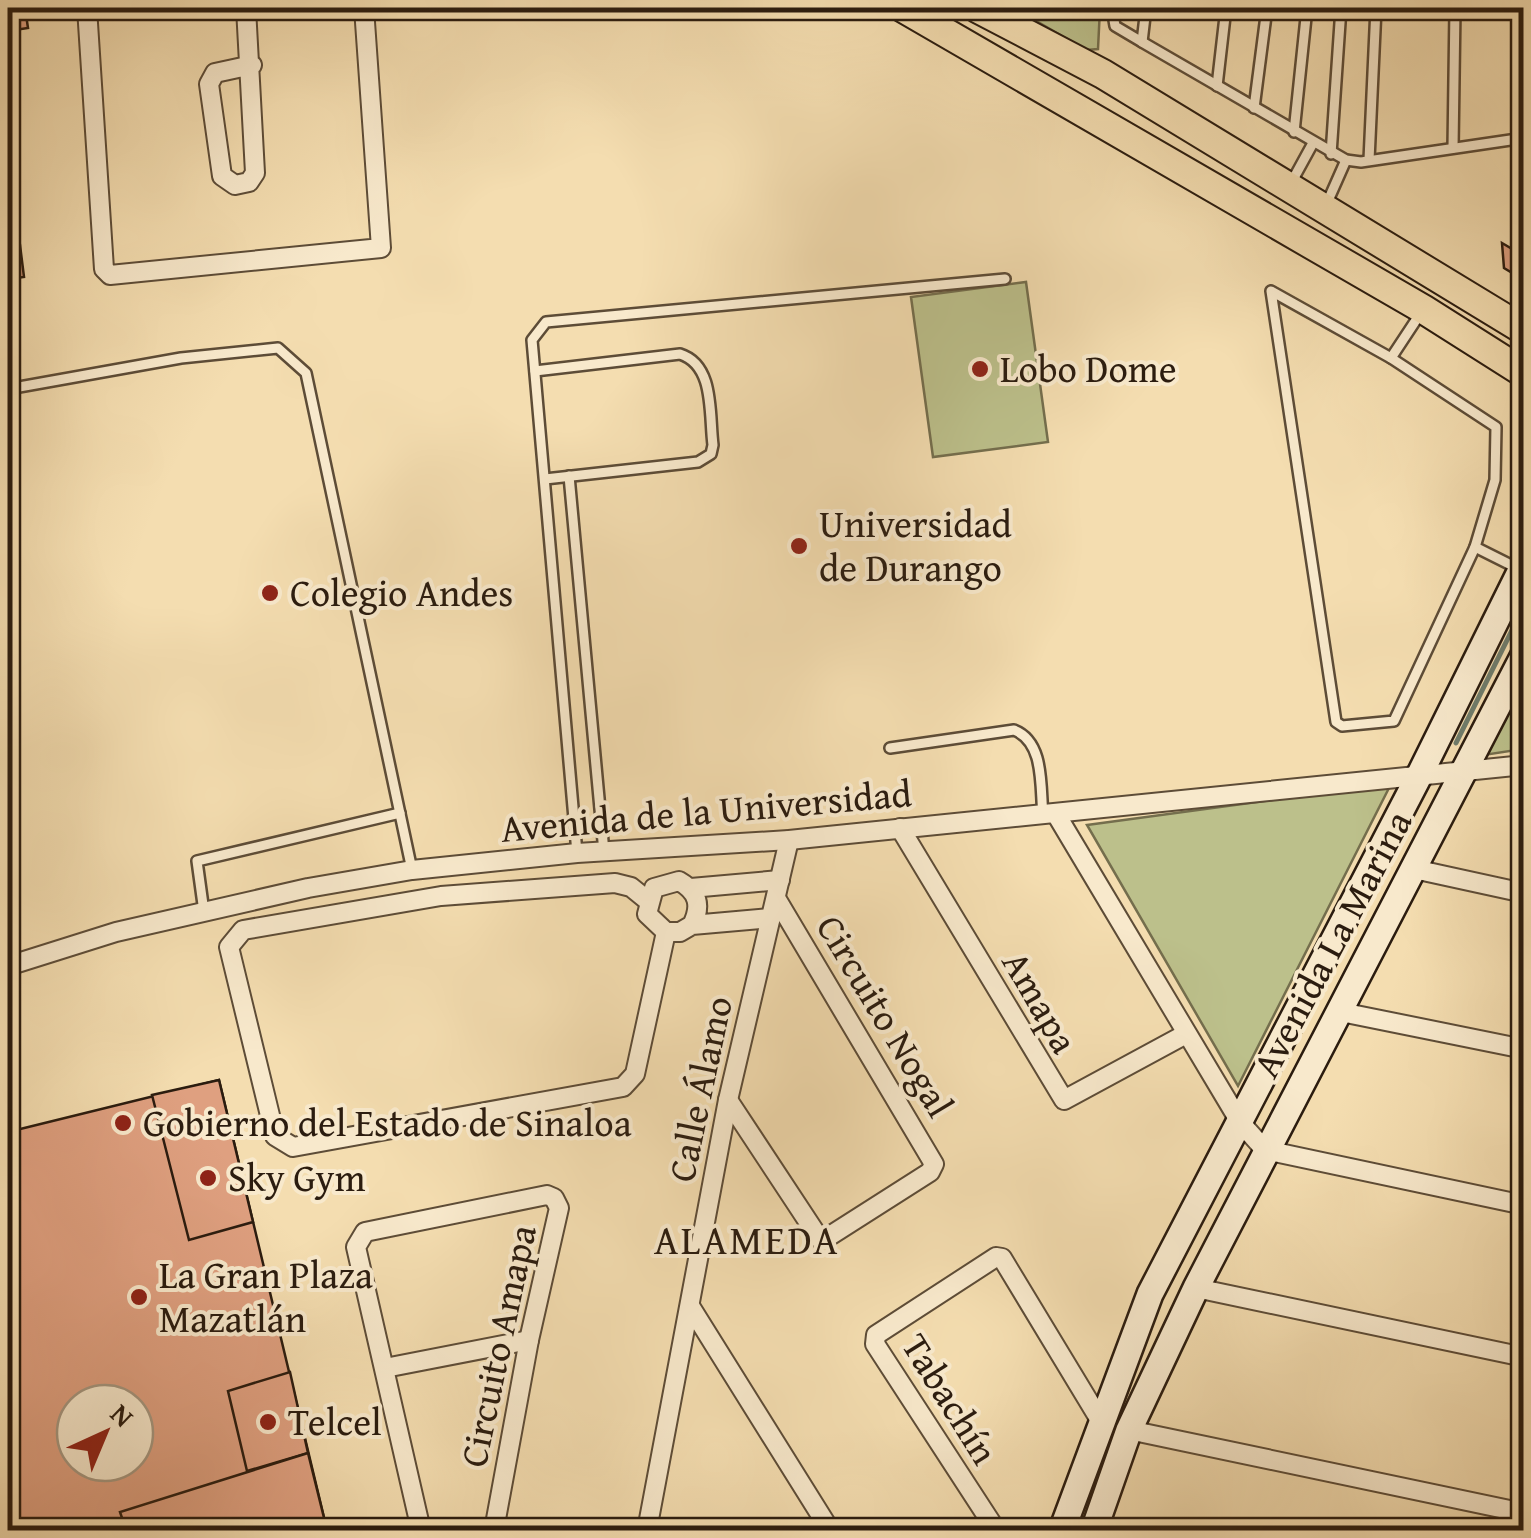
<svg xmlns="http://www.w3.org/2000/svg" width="1531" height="1538" font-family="'Gentium Book Plus',serif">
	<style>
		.green { fill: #bcc08b; stroke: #746e4d; stroke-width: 2.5 }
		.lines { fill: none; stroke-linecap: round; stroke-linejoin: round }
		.stream { stroke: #6f7c6b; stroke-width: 5 }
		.building { fill: #dfa080; stroke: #2b1c0f; stroke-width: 2.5; fill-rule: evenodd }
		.service-casing { stroke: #5d4c37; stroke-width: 14 }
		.minor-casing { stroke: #5d4c37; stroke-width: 22 }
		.secondary-casing { stroke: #2b1c0f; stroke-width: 30 }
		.primary-casing { stroke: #2b1c0f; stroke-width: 32 }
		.service { stroke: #f8e9cc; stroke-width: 9 }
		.minor { stroke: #f8e9cc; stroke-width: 18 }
		.secondary { stroke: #f8e9cc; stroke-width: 25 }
		.primary { stroke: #f4ddb0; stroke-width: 28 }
		.poi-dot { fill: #8f2418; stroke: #f8e9cc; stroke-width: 4 }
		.labels { text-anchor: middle; stroke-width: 8; stroke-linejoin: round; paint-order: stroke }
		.poi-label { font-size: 38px; fill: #2b1c0f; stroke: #f8e9cc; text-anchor: start }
		.street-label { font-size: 38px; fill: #2b1c0f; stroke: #f8e9cc }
		.neighbourhood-label { font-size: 40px; letter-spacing: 2.5px; fill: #2b1c0f; stroke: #f8e9cc }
	</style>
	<rect width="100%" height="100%" fill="#f4ddb0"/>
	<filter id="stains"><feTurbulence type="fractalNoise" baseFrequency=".002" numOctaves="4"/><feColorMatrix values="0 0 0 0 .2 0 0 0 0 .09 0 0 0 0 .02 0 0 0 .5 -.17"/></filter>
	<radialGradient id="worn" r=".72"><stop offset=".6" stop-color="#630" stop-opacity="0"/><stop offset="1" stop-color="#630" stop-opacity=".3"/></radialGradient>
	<g class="green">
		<polygon points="1014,8 1100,8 1098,49 1086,50"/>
		<polygon points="1026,282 1048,442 933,457 911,297"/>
		<polygon points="1523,678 1523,749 1484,755"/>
		<polygon points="1391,784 1238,1086 1087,825"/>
	</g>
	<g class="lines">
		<polyline class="stream" points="1456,743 1524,606"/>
	</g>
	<g class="building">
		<polygon points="8,8 25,8 28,28 8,31"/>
		<polygon points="1502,243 1524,256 1524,280 1504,268"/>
		<polygon points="20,245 24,277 8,279 8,246"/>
		<path d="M219,1080l108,450h-319v-398zM75,1403h60v60h-60z"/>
		<polygon points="219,1080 253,1222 189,1240 152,1095"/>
		<polygon points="290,1372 308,1453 247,1471 228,1391"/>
		<polygon points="308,1453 327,1530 126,1530 120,1512"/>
	</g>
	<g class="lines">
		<defs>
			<g id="service">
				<polyline points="1112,8 1115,26 1142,42 1146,8"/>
				<polyline points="1468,8 1524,15"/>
				<polyline points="1142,42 1346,160 1361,162 1524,138"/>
				<polyline points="1217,86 1226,8"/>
				<polyline points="1254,108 1267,8"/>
				<polyline points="1294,132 1307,8"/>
				<polyline points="1453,148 1455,8"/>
				<polyline points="1331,154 1341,8"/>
				<polyline points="1369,160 1376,8"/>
				<polyline points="1290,185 1313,143"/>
				<polyline points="1327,203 1346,160"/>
				<polygon points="1271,291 1391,358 1496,427 1495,480 1475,547 1394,721 1342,726 1336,722"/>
				<polyline points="1391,358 1422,311"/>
				<path d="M535,371l145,-17c35,11 29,60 33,91l-2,9 -13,8 -153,17"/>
				<polyline points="8,389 181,358 278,348 306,373 412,870"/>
				<polyline points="569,476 604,852"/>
				<polyline points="1475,547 1517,568"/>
				<path d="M890,748l124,-18c31,12 26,57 29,85"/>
				<polyline points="577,853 532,340 546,322 1005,279"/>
				<polyline points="204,912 197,861 400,813"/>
			</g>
			<g id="minor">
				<polyline points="87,8 104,269 110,275 381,248 364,8"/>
				<polyline points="246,8 255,173 249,182 235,185 222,176 209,84 215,73 252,65"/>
				<polyline points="1056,814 1240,1122 1265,1150 1524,1205"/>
				<polyline points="900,828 1064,1100 1186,1034"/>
				<polyline points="1414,869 1524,893"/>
				<polyline points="691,888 780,880"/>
				<polyline points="647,900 631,887 615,883 441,896 243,930 229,947 275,1136 293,1147 623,1087 635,1074 666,932"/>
				<path d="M692,925c10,-20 6,-33 -13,-44l-25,7 -7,26 19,18h14l12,-7 79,-7"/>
				<polyline points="8,966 116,932 308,888 412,870 577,853 789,840 1524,765"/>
				<polyline points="1341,1012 1524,1049"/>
				<polyline points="728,1100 819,1238 828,1237 930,1172 934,1164 776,898"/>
				<polyline points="1196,1288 1524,1357"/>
				<polyline points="690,1306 830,1530"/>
				<polyline points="385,1368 529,1340"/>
				<polyline points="1129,1430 1524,1513"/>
				<polyline points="421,1530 356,1247 365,1232 547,1195 554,1198 559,1208 529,1340 494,1530"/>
				<polyline points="647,1530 728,1100 789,840"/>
				<polyline points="996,1530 875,1344 876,1335 996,1257 1002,1258 1100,1420"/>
			</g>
			<g id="secondary">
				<polyline points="1062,1530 1150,1294 1419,776 1524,564"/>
				<polyline points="1094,1530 1129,1430 1196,1288 1524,655"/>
			</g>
			<g id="primary">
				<polyline points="903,8 1423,309 1524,373"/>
				<polyline points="977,8 1103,74 1524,330"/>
			</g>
		</defs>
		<use href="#service" class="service-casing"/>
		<use href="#minor" class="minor-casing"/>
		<use href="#secondary" class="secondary-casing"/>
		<use href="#primary" class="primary-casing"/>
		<use href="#service" class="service"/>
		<use href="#minor" class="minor"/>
		<use href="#secondary" class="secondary"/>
		<use href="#primary" class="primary"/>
	</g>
	<g class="poi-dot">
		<circle cx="980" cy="369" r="10"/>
		<circle cx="799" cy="546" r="10"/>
		<circle cx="270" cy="593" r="10"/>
		<circle cx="123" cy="1123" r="10"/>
		<circle cx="208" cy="1178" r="10"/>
		<circle cx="139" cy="1297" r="10"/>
		<circle cx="268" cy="1422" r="10"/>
	</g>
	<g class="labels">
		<g class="poi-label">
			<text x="1000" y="382">Lobo Dome</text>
			<text x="819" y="537">Universidad<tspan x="819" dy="44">de Durango</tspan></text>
			<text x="290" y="606">Colegio Andes</text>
			<text x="143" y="1136">Gobierno del Estado de Sinaloa</text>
			<text x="228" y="1191">Sky Gym</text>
			<text x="159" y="1288">La Gran Plaza<tspan x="159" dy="44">Mazatlán</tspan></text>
			<text x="288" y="1435">Telcel</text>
		</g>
		<g class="street-label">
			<text transform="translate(706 811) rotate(-5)" y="13">Avenida de la Universidad</text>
			<text transform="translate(1332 944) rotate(-62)" y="13">Avenida La Marina</text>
			<text transform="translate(1040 1002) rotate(60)" y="13">Amapa</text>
			<text transform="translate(885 1016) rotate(59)" y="13">Circuito Nogal</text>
			<text transform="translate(700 1089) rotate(-78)" y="13">Calle Álamo</text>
			<text transform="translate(498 1346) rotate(-78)" y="13">Circuito Amapa</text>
			<text transform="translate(950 1399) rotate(58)" y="13">Tabachín</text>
		</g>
		<g class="neighbourhood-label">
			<text x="747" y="1254">ALAMEDA</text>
		</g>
	</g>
	<rect width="1531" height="1538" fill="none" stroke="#f4ddb0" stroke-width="40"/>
	<rect x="10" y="10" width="1511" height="1518" fill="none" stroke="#2b1c0f" stroke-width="5"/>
	<rect x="20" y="20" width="1491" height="1498" fill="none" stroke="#2b1c0f" stroke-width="2.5"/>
	<g transform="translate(105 1433) rotate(44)"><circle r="48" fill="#f8e9cc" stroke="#a69780" stroke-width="2.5"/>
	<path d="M0-8L18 38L0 25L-18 38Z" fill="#8f2418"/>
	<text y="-15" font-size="28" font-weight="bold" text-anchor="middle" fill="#2b1c0f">N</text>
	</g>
	<rect width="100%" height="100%" filter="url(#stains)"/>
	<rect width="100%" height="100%" fill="url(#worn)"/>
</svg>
